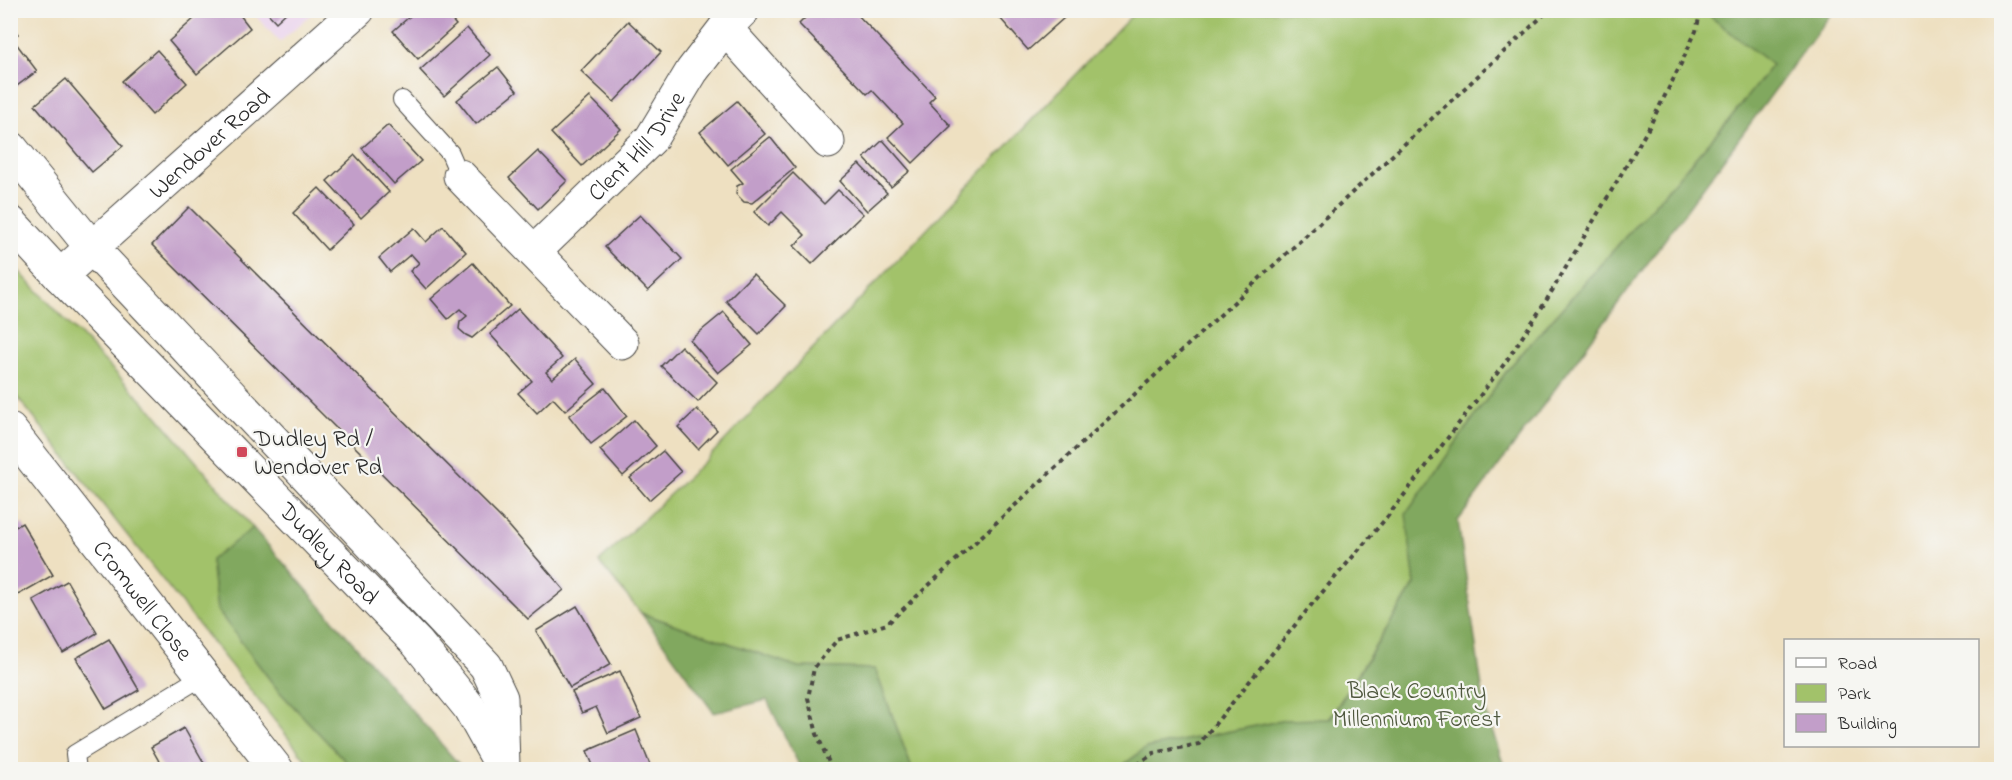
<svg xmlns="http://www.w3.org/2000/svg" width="2012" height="780" font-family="'Indie Flower',sans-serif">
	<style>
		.built { fill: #ead1ed }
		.green { fill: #a2c26a; stroke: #66764a; stroke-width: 1.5 }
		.forest { fill: #81a85e; stroke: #566a44; stroke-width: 1.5 }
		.building { fill: #c29ec9 }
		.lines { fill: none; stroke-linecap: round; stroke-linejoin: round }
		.lane-casing { stroke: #484642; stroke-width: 20 }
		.street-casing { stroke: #484642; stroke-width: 35 }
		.secondary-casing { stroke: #484642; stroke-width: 35 }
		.path { stroke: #484642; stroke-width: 4; stroke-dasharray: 4.5 4.5; stroke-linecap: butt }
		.lane { stroke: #fff; stroke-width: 18 }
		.street { stroke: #fff; stroke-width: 33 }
		.secondary { stroke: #fff; stroke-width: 33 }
		.poi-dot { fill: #d1495b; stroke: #f6f6f2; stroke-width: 2 }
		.labels { text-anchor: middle; stroke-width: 4.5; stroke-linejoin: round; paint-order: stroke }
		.street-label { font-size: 24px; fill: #2b2b2b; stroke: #f6f6f2 }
		.poi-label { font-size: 24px; fill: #2b2b2b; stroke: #f6f6f2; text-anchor: start }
		.park-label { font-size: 24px; fill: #4f583e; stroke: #f6f6f2 }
	</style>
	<rect width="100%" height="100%" fill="#f6f6f2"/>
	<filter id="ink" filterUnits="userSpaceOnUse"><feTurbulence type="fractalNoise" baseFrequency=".0167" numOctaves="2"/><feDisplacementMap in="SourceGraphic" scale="12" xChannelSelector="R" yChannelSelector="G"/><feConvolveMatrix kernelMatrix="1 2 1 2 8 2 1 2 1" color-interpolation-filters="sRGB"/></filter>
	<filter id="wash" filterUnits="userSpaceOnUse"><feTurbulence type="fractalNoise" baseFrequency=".008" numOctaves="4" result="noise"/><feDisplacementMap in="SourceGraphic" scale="24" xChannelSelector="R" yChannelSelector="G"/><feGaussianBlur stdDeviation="1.35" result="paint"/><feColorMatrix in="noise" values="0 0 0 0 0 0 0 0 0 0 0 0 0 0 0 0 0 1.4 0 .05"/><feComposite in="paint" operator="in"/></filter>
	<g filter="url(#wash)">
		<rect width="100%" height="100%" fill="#eee0c1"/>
		<polygon class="built" points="251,11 315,11 280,42"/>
		<g class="green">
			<polygon points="1136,11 1714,11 1711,17 1773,64 1728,121 1508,369 1407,513 1415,584 1329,719 1286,720 1146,748 1118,769 912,769 875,669 798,667 641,613 599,562 707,459"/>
			<polygon points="10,262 158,417 253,528 211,560 217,610 277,689 353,769 313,769 11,389"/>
		</g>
		<g class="forest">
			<polygon points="1714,11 1833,11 1458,521 1485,709 1505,769 1118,769 1146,748 1286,720 1330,719 1415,584 1406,514 1508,369 1728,121 1772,65 1711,17"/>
			<polygon points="253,528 463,769 353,769 277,689 217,610 211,560"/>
			<polygon points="641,613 798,667 875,669 912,769 801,769 767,700 714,713"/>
		</g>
		<g id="blocks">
			<g class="building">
				<polygon points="204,10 236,10 250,28 197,74 169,41"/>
				<polygon points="265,10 289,10 276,22"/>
				<polygon points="417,10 443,10 456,25 418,59 393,31"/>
				<polygon points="813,10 853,10 935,96 929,102 951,126 913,163 888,137 903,123 872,90 867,94 799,24"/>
				<polygon points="1008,10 1073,10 1028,50 1000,18"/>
				<polygon points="628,21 661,52 614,102 581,71"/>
				<polygon points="10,23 18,34 12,38 37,71 10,91"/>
				<polygon points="467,28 490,55 444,96 420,70"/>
				<polygon points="157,50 187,83 152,115 122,81"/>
				<polygon points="498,67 517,91 476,124 457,100"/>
				<polygon points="66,79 123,146 92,172 35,105"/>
				<polygon points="590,97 621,129 582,166 551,133"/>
				<polygon points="737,101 765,134 728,165 700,132"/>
				<polygon points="388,125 421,161 394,184 362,148"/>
				<polygon points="770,137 795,168 752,203 744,202 736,194 737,186 743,183 731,169"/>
				<polygon points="883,140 910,171 891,187 864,158"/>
				<polygon points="538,151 567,181 538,209 509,178"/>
				<polygon points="355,155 389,192 361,218 327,181"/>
				<polygon points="859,164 887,193 867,211 840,181"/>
				<polygon points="793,173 824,204 838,190 863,214 812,264 794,246 805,235 782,212 768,226 754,212"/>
				<polygon points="319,188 354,224 327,250 293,213"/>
				<polygon points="189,207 510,527 564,590 528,619 152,245"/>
				<polygon points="640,215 682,259 648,291 605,247"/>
				<polygon points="443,226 466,252 426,289 410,271 419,263 411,254 390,272 379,258 414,228 426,242"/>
				<polygon points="473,263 510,306 472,338 466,335 459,329 460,322 467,316 460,309 448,319 431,299"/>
				<polygon points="753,274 786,306 759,334 726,301"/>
				<polygon points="518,309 562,358 546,372 552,379 575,359 596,384 565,411 553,398 537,413 518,393 532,381 490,334"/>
				<polygon points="724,312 752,345 718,373 690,340"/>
				<polygon points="681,346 717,382 698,402 661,366"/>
				<polygon points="605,388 627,416 591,444 569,416"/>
				<polygon points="697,409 717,430 698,449 678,427"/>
				<polygon points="634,420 656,446 623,476 600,450"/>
				<polygon points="663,451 681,472 649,500 630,478"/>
				<polygon points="22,523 53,575 18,595 10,582 10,530"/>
				<polygon points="67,581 97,633 63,653 33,600"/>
				<polygon points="577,606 611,664 570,688 536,631"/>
				<polygon points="109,639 139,690 106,709 76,658"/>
				<polygon points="620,671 641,718 608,733 596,707 582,713 572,692"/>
				<polygon points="184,728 208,770 164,770 151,747"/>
				<polygon points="636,730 652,770 595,770 587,751"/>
			</g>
		</g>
	</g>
	<g filter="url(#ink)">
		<use href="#blocks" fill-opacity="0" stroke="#484642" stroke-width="1.5"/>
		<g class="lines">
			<defs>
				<g id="lane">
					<polyline points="402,100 450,153 460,176"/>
					<polyline points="77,770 75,754 203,676"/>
				</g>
				<g id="street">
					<polyline points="725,28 828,142"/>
					<polyline points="11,148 92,248 486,666 501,698 503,766"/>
					<polyline points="460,176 622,343"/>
					<path id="s1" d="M534,252l117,-113 41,-68 33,-43 18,-18"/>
					<path id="s2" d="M60,276l298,-266"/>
					<path id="s3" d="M10,430l267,340"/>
				</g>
				<g id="secondary">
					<path id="s4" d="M10,222l50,54 357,367 52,64 35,63"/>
				</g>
			</defs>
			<use href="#lane" class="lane-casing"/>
			<use href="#street" class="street-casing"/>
			<use href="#secondary" class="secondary-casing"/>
			<g class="path">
				<polyline points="832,770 817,734 808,698 814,668 837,640 887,624 1549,10"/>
				<polyline points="1130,770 1154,753 1199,744 1313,603 1388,516 1505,363 1546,301 1648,129 1680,66 1696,31 1701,10"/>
			</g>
			<use href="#lane" class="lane"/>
			<use href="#street" class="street"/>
			<use href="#secondary" class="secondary"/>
		</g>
	</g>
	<rect class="poi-dot" x="236" y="446" width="12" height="12" rx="3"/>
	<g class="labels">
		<g class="street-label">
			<text dy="8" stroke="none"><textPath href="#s2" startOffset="200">Wendover Road</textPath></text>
			<text dy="8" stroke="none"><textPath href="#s1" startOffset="148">Clent Hill Drive</textPath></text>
			<text dy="8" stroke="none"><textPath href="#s4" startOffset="460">Dudley Road</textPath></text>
			<text dy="8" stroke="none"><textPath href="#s3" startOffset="216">Cromwell Close</textPath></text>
		</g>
		<g class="poi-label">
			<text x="254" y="446">Dudley Rd /<tspan x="254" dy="28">Wendover Rd</tspan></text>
		</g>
		<g class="park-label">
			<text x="1417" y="698">Black Country<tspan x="1417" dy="28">Millennium Forest</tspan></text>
		</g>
	</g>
	<rect width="2012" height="780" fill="none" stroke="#f6f6f2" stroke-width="36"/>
	<rect x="1784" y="639" width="195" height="108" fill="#f6f6f2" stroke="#a5a5a2" stroke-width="1.5"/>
	<rect x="1796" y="658" width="30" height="9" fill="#ffffff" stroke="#a5a5a2" stroke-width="1.5"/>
	<text x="1838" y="669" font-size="18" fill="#2b2b2b">Road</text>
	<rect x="1796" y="684" width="30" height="18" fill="#a2c26a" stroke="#a5a5a2" stroke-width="1.5"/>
	<text x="1838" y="699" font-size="18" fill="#2b2b2b">Park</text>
	<rect x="1796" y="714" width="30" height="18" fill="#c29ec9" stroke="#a5a5a2" stroke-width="1.5"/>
	<text x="1838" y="729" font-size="18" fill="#2b2b2b">Building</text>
</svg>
